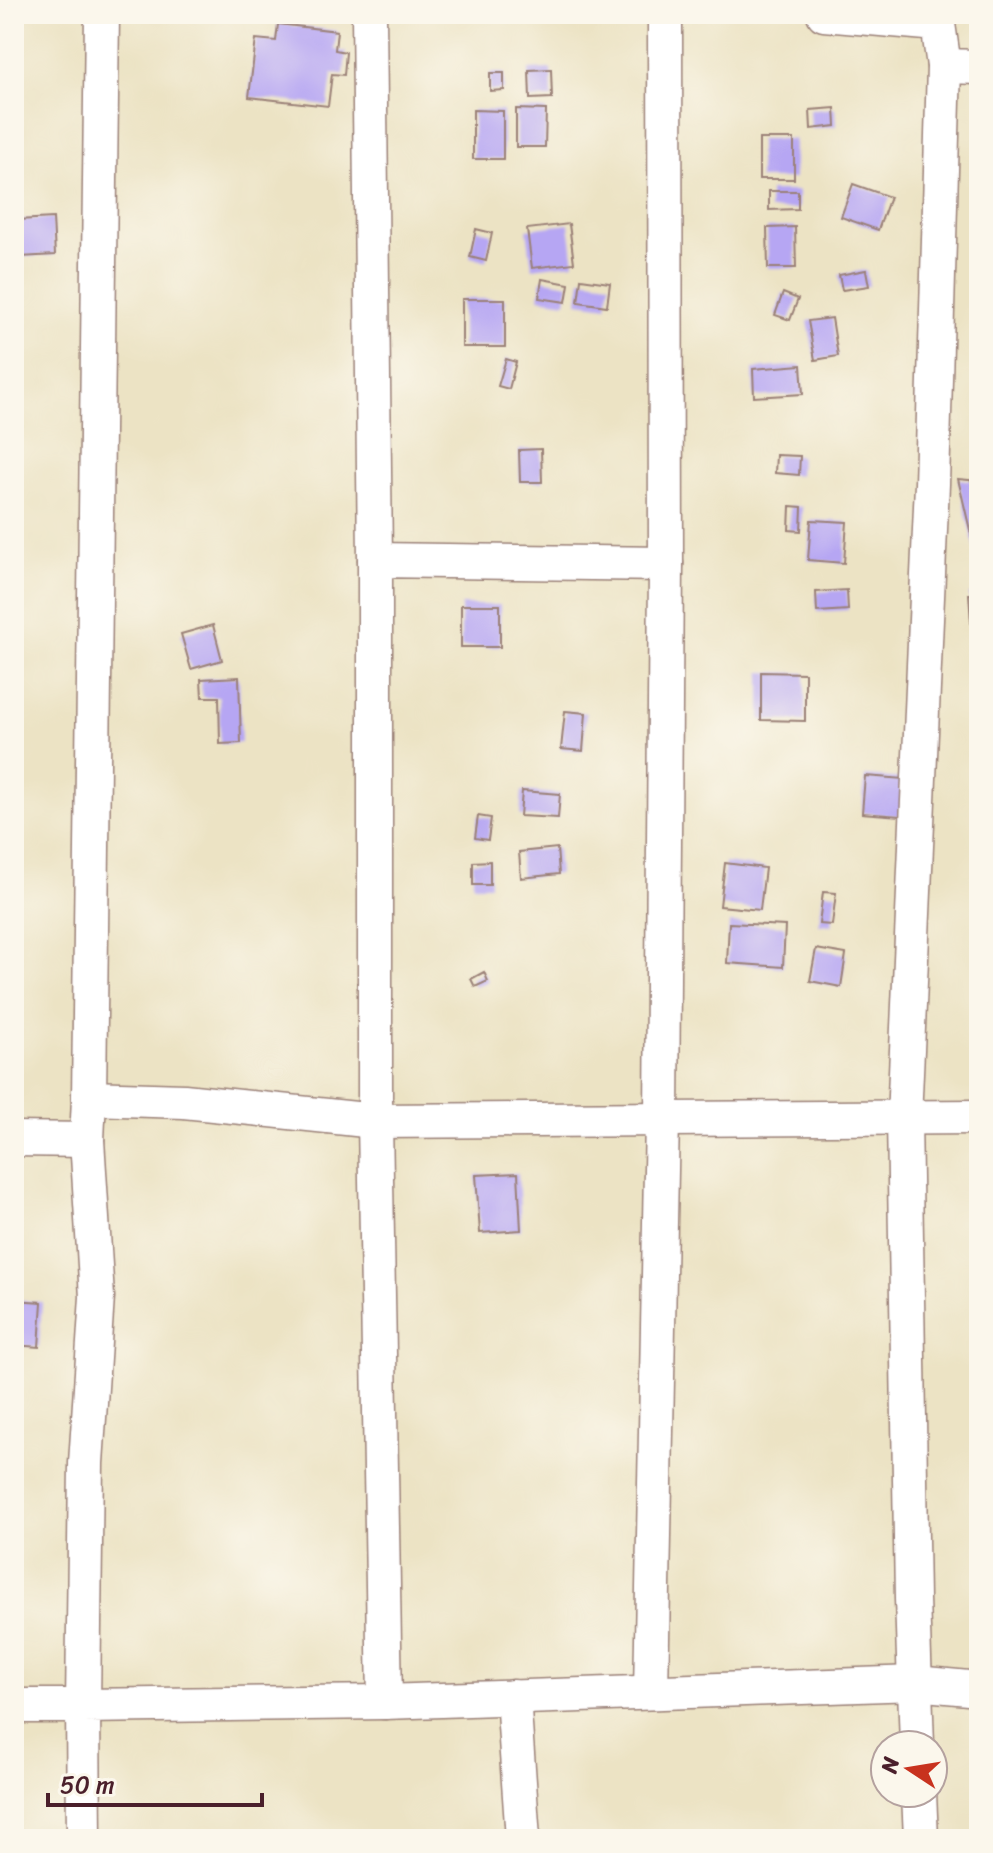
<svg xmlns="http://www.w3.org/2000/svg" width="993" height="1853" font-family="Sriracha,sans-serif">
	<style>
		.building { fill: #b6a6f3 }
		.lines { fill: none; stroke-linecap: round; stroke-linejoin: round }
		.minor-casing { stroke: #9b8178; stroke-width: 37 }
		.minor { stroke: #fff; stroke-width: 34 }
	</style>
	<rect width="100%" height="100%" fill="#fbf7ec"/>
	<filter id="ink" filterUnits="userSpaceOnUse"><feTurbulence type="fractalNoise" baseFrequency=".0125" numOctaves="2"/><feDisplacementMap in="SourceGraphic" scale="16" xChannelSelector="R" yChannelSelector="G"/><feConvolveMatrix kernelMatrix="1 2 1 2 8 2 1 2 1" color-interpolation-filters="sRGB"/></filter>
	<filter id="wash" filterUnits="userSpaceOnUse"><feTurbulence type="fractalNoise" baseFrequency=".006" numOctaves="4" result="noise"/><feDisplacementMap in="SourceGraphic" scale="32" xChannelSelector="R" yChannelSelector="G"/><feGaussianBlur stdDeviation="1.8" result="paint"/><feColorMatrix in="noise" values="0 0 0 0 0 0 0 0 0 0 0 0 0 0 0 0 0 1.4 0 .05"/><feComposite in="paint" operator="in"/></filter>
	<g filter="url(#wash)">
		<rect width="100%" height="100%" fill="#ece3c4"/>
		<g id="blocks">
			<g class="building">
				<polygon points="278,24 337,31 335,50 346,52 344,75 332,74 328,106 249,97 256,39 276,41"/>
				<polygon points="551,69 552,98 530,99 529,70"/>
				<polygon points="490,73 504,73 504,90 490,91"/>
				<polygon points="835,108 836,126 811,129 810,110"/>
				<polygon points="516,109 546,110 545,147 516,147"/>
				<polygon points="473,110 503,111 503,159 473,159"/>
				<rect x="759" y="139" width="35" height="40"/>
				<polygon points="853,184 890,197 878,230 841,217"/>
				<polygon points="769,191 798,191 798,209 769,210"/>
				<polygon points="53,218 55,255 20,257 17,220"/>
				<polygon points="569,224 574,263 532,268 527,229"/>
				<polygon points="795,227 796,268 768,268 767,228"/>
				<polygon points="476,229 492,233 486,261 470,257"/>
				<polygon points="866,270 869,286 842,290 839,275"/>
				<polygon points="542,279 569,284 566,302 539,298"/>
				<polygon points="581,279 610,283 607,306 578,302"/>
				<polygon points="783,293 798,299 790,320 775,315"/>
				<rect x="462" y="299" width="43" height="48"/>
				<polygon points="832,318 838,356 815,360 808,321"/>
				<polygon points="506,359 516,362 509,389 498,386"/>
				<polygon points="801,365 803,394 754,397 753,369"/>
				<polygon points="541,449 542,482 520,482 519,450"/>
				<polygon points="776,455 800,456 799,475 775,473"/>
				<polygon points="958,479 979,481 979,549 974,547"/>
				<polygon points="790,506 802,507 801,531 789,530"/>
				<polygon points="811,520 847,522 844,563 808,560"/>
				<polygon points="847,590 848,610 817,612 816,592"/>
				<polygon points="969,594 979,594 979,664 974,664"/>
				<rect x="461" y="605" width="39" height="42"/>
				<polygon points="213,625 222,660 191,669 181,634"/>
				<polygon points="761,672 805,673 805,721 761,720"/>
				<polygon points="239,677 241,743 220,744 219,697 202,697 201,679"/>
				<polygon points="565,711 586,713 583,751 561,749"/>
				<polygon points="865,776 917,780 913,817 862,813"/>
				<polygon points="522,791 560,794 558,818 520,816"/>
				<polygon points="478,816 491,818 488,840 475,838"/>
				<polygon points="557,848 559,874 521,878 519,852"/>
				<polygon points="490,861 490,885 473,885 473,862"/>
				<polygon points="725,863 765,868 760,910 720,906"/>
				<polygon points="823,892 836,893 832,925 819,924"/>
				<polygon points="729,923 785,926 783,967 727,963"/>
				<polygon points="816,949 846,954 841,987 810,981"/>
				<polygon points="484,972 488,981 475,987 471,979"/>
				<polygon points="518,1173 521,1230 480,1233 476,1175"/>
				<polygon points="14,1300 42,1302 39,1347 14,1345"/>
				<polygon points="14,1719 18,1719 17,1800 14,1800"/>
			</g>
		</g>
	</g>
	<g filter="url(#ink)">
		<use href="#blocks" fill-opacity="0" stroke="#9b8178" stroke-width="2"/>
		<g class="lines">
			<defs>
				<g id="minor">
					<polyline points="369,14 375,560"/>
					<polyline points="824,14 938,24 944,66 932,484 904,1118 912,1599 917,1745"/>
					<polyline points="944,66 979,67"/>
					<polyline points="89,1098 184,1101 375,1121 979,1117"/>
					<polyline points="14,1139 87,1140"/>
					<polyline points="651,1692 662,1118 666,564 665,14"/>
					<polyline points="513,1697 523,1839"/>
					<polyline points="385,1702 375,1121 375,560 666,564"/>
					<polyline points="14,1706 83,1706 86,1463 97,1297 87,1140 89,1098 102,14"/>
					<polyline points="919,1793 921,1839"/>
					<polyline points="84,1839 83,1706 385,1702 915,1683 979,1689"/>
				</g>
			</defs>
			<use href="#minor" class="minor-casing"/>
			<use href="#minor" class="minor"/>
		</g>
	</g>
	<rect width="993" height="1853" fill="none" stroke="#fbf7ec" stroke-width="48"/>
	<g transform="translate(909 1769) rotate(282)"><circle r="38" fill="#fbf7ec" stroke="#b4a19f" stroke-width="2"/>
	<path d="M0-6L14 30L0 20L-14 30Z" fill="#c8321e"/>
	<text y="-12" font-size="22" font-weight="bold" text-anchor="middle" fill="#4a1f2b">N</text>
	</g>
	<path d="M48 1793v12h214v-12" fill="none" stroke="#4a1f2b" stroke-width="4"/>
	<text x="60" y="1793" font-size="24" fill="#4a1f2b" stroke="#fbf7ec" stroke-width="6" paint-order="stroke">50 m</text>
</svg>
